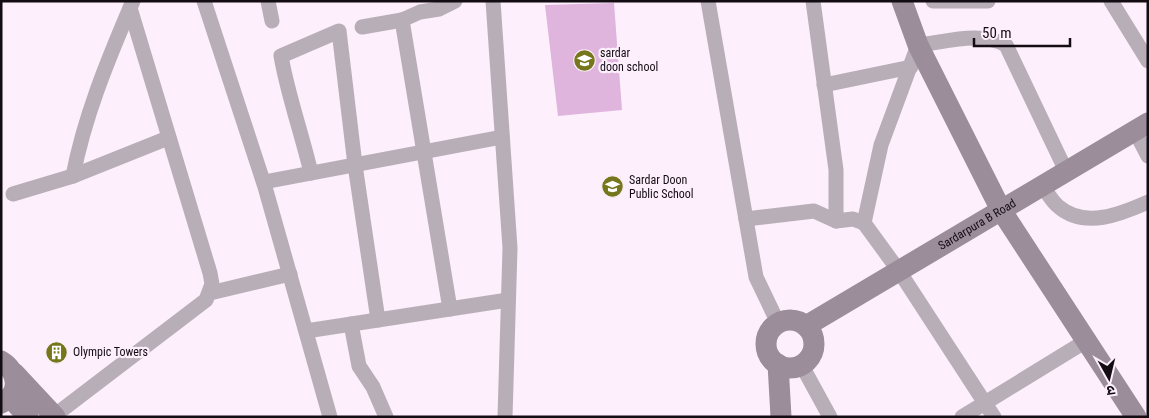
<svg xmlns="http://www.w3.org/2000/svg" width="1149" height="418" font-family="'Roboto Condensed','Noto Sans Devanagari',sans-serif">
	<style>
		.green { fill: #dfb4dd }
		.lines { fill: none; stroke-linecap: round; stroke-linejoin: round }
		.street { stroke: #b8aeb8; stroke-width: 15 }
		.secondary { stroke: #9b8d9a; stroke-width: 21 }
		.labels { text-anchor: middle; stroke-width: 4.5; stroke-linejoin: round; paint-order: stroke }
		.poi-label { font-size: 12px; fill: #130c13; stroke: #fdeffc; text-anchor: start }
		.street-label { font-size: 12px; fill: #130c13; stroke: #fdeffc }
	</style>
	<rect width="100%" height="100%" fill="#fdeffc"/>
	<polygon class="green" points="614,3 622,110 558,116 545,5"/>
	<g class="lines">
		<g class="street">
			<polyline points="204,1 265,187 330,417"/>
			<polyline points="268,1 272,21"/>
			<polyline points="493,1 510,248 505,417"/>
			<polyline points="708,1 756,277 778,323"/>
			<polyline points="813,1 836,170 836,221 853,219 864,223"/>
			<polyline points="933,1 988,1"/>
			<polyline points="1111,1 1148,61"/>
			<polyline points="362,27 402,20"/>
			<polyline points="824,85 911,67"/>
			<polyline points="1135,131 1148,156"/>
			<path d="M311,173c-9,-39 -23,-77 -30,-117l58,-25 16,134 23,155"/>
			<path d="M73,176c11,-58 34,-114 57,-168"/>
			<polyline points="264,182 502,137"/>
			<path d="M1042,185c5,7 10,17 17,22 26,22 62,7 89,-5"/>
			<polyline points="13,194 73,176 168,138"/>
			<polyline points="746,219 814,211 836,221"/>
			<polyline points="210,293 290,274"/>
			<polyline points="450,309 402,20 420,12 439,9 455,1"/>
			<polyline points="351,324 359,366 373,387 386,417"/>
			<polyline points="306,331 508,300"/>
			<polyline points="801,364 830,417"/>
			<polyline points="54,416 206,300 212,284 210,273 130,8 133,1"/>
			<polyline points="962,417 1086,341"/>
			<path d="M994,417l-95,-146 -35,-48 17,-78 37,-100c28,-3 63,-14 88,0l60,126"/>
		</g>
		<g class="secondary">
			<polyline points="902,1 918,45 1001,210 1136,417"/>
			<circle cx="790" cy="344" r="24"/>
			<path id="s1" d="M806,326l342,-203"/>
			<path d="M1,361c17,10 21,33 0,42"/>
			<polyline points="778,364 781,417"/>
			<polyline points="14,373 55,417"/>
			<polyline points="10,397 28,417"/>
		</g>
	</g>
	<defs>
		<symbol id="school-disc" viewBox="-11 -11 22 22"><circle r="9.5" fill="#76761c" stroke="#fdeffc"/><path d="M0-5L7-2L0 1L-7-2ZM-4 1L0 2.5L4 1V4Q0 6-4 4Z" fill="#fff"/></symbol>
		<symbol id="building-disc" viewBox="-11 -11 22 22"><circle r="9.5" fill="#76761c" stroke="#fdeffc"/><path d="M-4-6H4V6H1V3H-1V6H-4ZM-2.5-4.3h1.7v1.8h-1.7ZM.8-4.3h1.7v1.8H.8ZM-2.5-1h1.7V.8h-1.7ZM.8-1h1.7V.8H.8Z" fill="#fff"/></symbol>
	</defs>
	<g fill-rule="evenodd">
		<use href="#school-disc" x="572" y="48" width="25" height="25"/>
		<use href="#school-disc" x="600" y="174" width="25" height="25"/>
		<use href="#building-disc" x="44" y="340" width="25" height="25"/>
	</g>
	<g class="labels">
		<g class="poi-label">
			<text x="600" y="57">sardar<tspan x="600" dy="14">doon school</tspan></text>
			<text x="629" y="184">Sardar Doon<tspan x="629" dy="14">Public School</tspan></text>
			<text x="73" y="356">Olympic Towers</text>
		</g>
		<g class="street-label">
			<text dy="4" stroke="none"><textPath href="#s1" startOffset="199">Sardarpura B Road</textPath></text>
		</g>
	</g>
	<rect width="1149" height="418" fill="none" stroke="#130c13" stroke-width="5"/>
	<g transform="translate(1109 378) rotate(172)" stroke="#fdeffc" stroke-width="4" paint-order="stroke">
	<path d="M0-4L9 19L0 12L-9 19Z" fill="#130c13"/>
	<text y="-8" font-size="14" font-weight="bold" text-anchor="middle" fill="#130c13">उ</text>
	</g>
	<path d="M974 38v8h96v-8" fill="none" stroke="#130c13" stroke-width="2.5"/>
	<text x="982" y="38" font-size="15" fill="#130c13" stroke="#fdeffc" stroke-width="4" paint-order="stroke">50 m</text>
</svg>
